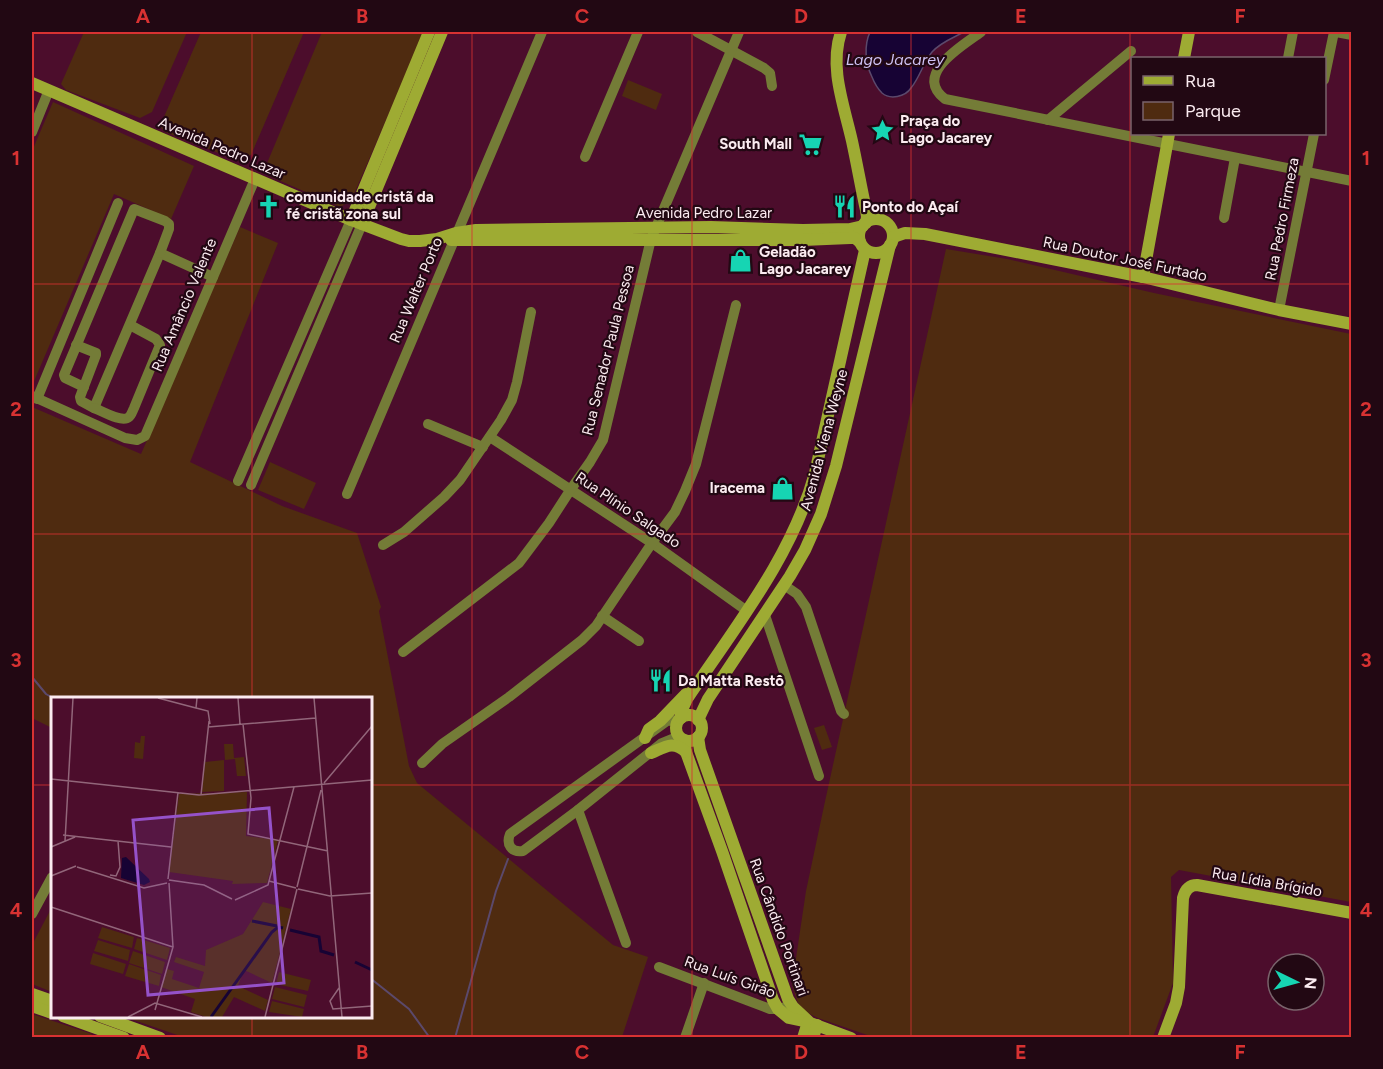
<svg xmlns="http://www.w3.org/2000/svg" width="1383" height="1069" font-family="Figtree,sans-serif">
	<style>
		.green { fill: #4f2b10 }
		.water { fill: #170334; stroke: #5b496c; stroke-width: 1.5 }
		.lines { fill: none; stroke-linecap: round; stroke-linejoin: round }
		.stream { stroke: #5b496c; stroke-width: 2 }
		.street { stroke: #747c37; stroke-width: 10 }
		.secondary { stroke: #9eab33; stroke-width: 12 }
		.grid { fill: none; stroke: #d83232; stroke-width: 1.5; stroke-opacity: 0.55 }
		.labels { text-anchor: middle; stroke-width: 4.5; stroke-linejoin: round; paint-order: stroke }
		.poi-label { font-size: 15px; font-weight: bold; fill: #fbebf0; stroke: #220813; text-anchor: start }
		.street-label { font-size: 15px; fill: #fbebf0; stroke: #220813 }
		.water-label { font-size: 16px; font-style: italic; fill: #cec2f5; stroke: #220813 }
		.inset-river { fill: none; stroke: #170334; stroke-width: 3 }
		.inset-road { fill: none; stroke: #92667a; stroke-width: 1.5 }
		.view { fill: #9552c9; fill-opacity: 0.15; stroke: #9552c9; stroke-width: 3 }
		.inset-edge { fill: none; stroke: #fbebf0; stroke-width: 3 }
		.neatline { fill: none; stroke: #d83232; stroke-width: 2 }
		.grid-label { font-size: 20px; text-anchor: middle; font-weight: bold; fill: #d83232 }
	</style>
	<rect width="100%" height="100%" fill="#4c0d2c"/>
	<g class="green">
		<polygon points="84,32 187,32 152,112 140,118 66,90 61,84"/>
		<polygon points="201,32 304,32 251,155 239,161 165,132 160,126"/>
		<polygon points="322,32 424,32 351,201 340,207 269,176 265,168"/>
		<polygon points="628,80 662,94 656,110 622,96"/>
		<polygon points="53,102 194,166 171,219 114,194 32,386 32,151"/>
		<polygon points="240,227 278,243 190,462 282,506 357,533 381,607 379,611 409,766 417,783 613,945 648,957 622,1037 186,1038 125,1017 370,1016 370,698 52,698 52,728 32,718 32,407 141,454"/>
		<polygon points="946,249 1007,259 1154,293 1351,334 1351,902 1179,870 1171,877 1173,983 1153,1037 873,1037 818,1018 806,1012 798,1003 792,985 806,891 824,806"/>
		<polygon points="270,462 316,483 304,509 258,490"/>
		<polygon points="824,725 832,747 822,750 814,728"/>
		<polygon points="52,907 52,992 32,984 32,945"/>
		<polygon points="32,1014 92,1034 91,1037 32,1037"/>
	</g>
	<path class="water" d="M870,32h94c-11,6 -23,10 -32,20 -9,11 -12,25 -21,36 -6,9 -21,12 -29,5 -4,-4 -8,-11 -10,-16 -7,-14 -8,-32 -2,-45z"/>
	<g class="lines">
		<g class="stream">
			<polyline points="32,677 46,694 53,698"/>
			<polyline points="370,978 409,1009 430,1038"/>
			<polyline points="455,1038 496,891 508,859"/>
		</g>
		<g class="street">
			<polyline points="697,32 764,68 770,73 772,86"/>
			<path d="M981,32c-17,13 -69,42 -36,67l407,82"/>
			<polyline points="1336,32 1352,35"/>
			<polyline points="1288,58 1293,32"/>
			<polyline points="1324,80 1334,32"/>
			<polyline points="1048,120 1131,51"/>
			<polyline points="32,132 49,90"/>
			<polyline points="585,157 638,32"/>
			<polyline points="1224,218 1235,158"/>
			<polyline points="1279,310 1314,134"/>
			<polyline points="76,345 96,353 96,355 80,397 81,401 94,408 160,253 213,277"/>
			<polyline points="84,387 65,378 64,375 134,209 165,221 169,224 169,229 160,253"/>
			<polyline points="32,396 125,438 137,440 145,436 255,179"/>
			<polyline points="37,399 118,203"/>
			<path d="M94,408c8,3 28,15 35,9 2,-1 4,-7 5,-9l26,-63 -4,-6 -26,-14"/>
			<polyline points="428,424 483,447"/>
			<polyline points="490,437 652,543 747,611"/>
			<polyline points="238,481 351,220"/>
			<polyline points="251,485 362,224"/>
			<polyline points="347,494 542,32"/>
			<polyline points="383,545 404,532 444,497 460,480 501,420 512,400 517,382 531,312"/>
			<polyline points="784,585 797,594 806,607 841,711 844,714"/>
			<polyline points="765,615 819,776"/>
			<polyline points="602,616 639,641"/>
			<polyline points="403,652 519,563 549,523 571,489 590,462 603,440 651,239 739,32"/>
			<path d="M678,720l-11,1 -157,113c-4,10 1,19 13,17l55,-41 84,-67 17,-7"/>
			<polyline points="422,763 442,744 509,697 582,640 596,626 652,543 675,512 685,491 696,464 736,305"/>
			<polyline points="578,810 626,943"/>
			<polyline points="32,914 52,877"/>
			<polyline points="659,967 770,1009 778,1009 792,1005"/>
			<polyline points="685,1038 704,983"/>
		</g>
		<g class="secondary">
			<path d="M841,32c-12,36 3,73 11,109 5,23 9,46 14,69l1,7 -1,6"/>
			<polyline points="1184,58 1189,32"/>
			<polyline points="32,83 351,220 401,239 409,241 420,241 437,239 456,233 476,230 711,227 803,230 850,229 863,226"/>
			<circle cx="876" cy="236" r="17"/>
			<polyline points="351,220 429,32"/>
			<polyline points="362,224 442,32"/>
			<polyline points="893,237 905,233 925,234 1143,277 1279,310 1352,324"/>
			<polyline points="451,240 803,240 850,238 855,238 860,242"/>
			<polyline points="1143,277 1169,134"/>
			<circle cx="689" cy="728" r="13"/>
			<path d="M681,718v-6l6,-13c48,-72 105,-142 128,-226l50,-223"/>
			<polyline points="698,720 708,699 790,576 805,550 821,514 836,466 890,245"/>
			<polyline points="698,737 700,750 788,999 793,1007 808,1021"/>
			<polyline points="645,738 649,729 660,721 686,694"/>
			<polyline points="684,740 686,752 722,851 773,1000 778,1009 789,1018 808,1022 851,1038"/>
			<path d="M651,753c14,-6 22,-13 35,-1"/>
			<polyline points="32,994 52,1001"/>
			<polyline points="32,1006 52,1013"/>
			<polyline points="63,1016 124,1038"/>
			<polyline points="100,1016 160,1038"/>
			<polyline points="803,1038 808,1022"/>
			<polyline points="813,1038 817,1025"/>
			<path d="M1163,1038l13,-35 3,-16 4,-89c2,-8 6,-13 14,-13l155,28"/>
		</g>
	</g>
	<path class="grid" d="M252,32v666M472,32v1006M692,32v1006M911,32v1006M1130,32v1006M32,284h1320M32,534h1320M32,785h20M370,785h982M252,1016v22"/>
	<defs>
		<symbol id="sight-bare" viewBox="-9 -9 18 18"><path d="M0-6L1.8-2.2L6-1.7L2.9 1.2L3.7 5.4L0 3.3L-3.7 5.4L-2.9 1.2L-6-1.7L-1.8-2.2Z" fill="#16d5b3" stroke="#220813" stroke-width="2.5" paint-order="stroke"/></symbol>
		<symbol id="supermarket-bare" viewBox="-9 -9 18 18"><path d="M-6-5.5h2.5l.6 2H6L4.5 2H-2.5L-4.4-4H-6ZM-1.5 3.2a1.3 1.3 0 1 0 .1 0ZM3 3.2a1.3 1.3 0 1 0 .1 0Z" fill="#16d5b3" stroke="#220813" stroke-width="2.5" paint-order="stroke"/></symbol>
		<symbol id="church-bare" viewBox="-9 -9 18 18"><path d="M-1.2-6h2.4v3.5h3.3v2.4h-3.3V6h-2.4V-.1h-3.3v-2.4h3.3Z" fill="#16d5b3" stroke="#220813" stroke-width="2.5" paint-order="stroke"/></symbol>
		<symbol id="restaurant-bare" viewBox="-9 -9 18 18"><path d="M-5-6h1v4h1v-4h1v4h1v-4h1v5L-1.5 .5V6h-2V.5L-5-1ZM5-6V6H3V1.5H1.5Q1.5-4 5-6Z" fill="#16d5b3" stroke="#220813" stroke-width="2.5" paint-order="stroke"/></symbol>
		<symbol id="shop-bare" viewBox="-9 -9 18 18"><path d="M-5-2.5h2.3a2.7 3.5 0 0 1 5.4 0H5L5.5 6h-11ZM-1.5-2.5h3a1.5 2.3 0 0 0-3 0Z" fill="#16d5b3" stroke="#220813" stroke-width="2.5" paint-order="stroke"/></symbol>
	</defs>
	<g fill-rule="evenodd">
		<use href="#sight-bare" x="866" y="114" width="33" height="33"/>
		<use href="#supermarket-bare" x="794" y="128" width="33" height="33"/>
		<use href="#church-bare" x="252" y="190" width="33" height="33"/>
		<use href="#restaurant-bare" x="828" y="190" width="33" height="33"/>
		<use href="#shop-bare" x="724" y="244" width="33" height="33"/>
		<use href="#shop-bare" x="766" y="472" width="33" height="33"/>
		<use href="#restaurant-bare" x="644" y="664" width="33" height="33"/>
	</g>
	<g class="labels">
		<g class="poi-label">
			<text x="900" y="126">Praça do<tspan x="900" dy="17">Lago Jacarey</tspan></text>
			<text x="792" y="149" text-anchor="end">South Mall</text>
			<text x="286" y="202">comunidade cristã da<tspan x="286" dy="17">fé cristã zona sul</tspan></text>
			<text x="862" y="212">Ponto do Açaí</text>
			<text x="759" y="257">Geladão<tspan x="759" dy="17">Lago Jacarey</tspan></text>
			<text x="765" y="493" text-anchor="end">Iracema</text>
			<text x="678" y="686">Da Matta Restô</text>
		</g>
		<g class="street-label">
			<text transform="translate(222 148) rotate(23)" y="5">Avenida Pedro Lazar</text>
			<text x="704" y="218">Avenida Pedro Lazar</text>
			<text transform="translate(1282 219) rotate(-79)" y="5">Rua Pedro Firmeza</text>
			<text transform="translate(1125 259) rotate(12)" y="5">Rua Doutor José Furtado</text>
			<text transform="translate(416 290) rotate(-67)" y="5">Rua Walter Porto</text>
			<text transform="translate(184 305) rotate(-67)" y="5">Rua Amâncio Valente</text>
			<text transform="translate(608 350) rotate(-76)" y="5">Rua Senador Paula Pessoa</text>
			<text transform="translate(824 440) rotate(-75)" y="5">Avenida Viena Weyne</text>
			<text transform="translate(628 510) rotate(34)" y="5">Rua Plínio Salgado</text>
			<text transform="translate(1267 882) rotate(10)" y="5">Rua Lídia Brígido</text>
			<text transform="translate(779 927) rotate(70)" y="5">Rua Cândido Portinari</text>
			<text transform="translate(730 977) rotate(20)" y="5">Rua Luís Girão</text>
		</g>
		<g class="water-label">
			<text x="895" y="65">Lago Jacarey</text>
		</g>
	</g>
	<g transform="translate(51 697)">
		<rect width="321" height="321" fill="#4c0d2c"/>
		<path d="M90,39h4l-2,23 -9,-1 1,-16 5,1zM173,47h9l1,14 10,-1 2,19h-9l-2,-17 -10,1zM173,63v31l-22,1 3,-30zM196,95l-1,44 32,4 -11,43 -35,1 1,-3 -64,-9 10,-78zM212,205l28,7 -19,74 -28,-13 -6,16 30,14 -3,11 -31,-14 -12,20h-16l-15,-5 4,-13 -34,-12 6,-18 7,2 -2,8 27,9 5,-16 -30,-10 2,-5 29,9 1,-16 37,-16zM51,230l32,10 -2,11 -34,-10zM86,241l33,10 -3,12 -33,-11zM47,243l32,10 -2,11 -34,-10zM82,254l32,11 -3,12 -33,-11zM42,256l33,11 -3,10 -33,-10zM78,267l32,11 -2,11 -34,-10zM228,275l32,8 -3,11 -32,-7zM224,290l32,8 -3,12 -32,-8zM221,304l32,8 -2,8 -33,-5z" fill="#4f2b10"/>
		<path d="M75,160l23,22 1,3 -6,3 -23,-7 1,-20z" fill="#170334"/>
		<path class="inset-river" d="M201,224l25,5M239,233l29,7 2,14 13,4M304,265l17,8M160,320l61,-85 6,-5 5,1"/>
		<path class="inset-road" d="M107,1l38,10 1,-10M187,1l2,26M263,1l28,319M145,11l12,3 2,13M192,27l8,74 -3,36 80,17M157,30l108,-9M0,82l148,16 173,-15M273,86l48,-57M150,98l8,-74M12,138l108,12M14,144l8,-143M0,150l24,-10M26,170l67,21 23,-5M59,178l6,1 4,-9 -2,-26M0,179l25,-10M117,182l10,-87M118,183l35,5 28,14M218,184l27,7M118,186l4,64M246,190l24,-97M247,192l32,7 42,-3M184,203l33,-15 26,-98M0,210l122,40 -18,63M288,291l-9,13 3,8 39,-3M77,320l27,-14 47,14M214,320l32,-128"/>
		<path class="view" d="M218,111l15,175 -136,12 -15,-175z"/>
		<rect width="321" height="321" class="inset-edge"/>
	</g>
	<rect width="1383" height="1069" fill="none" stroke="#220813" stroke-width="66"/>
	<rect x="1131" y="57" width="195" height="78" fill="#220813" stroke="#79636b" stroke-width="1.5"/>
	<rect x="1143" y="76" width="30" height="9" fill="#9eab33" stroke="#79636b" stroke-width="1.5"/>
	<text x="1185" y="87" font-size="18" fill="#fbebf0">Rua</text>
	<rect x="1143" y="102" width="30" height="18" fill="#4f2b10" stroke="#79636b" stroke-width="1.5"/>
	<text x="1185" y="117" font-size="18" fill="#fbebf0">Parque</text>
	<g transform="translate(1296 982) rotate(95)"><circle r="28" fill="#220813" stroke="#79636b" stroke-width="1.5"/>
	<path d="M0-4.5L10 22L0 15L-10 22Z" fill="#16d5b3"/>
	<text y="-9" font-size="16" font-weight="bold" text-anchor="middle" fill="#fbebf0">N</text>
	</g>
	<rect x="33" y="33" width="1317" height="1003" class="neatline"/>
	<g class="grid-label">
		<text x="143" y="23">A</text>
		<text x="362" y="23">B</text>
		<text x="582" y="23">C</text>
		<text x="801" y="23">D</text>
		<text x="1021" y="23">E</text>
		<text x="1240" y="23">F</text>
		<text x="16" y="165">1</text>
		<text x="1366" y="165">1</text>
		<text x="16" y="416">2</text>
		<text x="1366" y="416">2</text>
		<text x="16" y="667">3</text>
		<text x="1366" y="667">3</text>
		<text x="16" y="917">4</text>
		<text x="1366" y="917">4</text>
		<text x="143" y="1059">A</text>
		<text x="362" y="1059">B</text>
		<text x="582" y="1059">C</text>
		<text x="801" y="1059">D</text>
		<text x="1021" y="1059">E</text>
		<text x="1240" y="1059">F</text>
	</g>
</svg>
